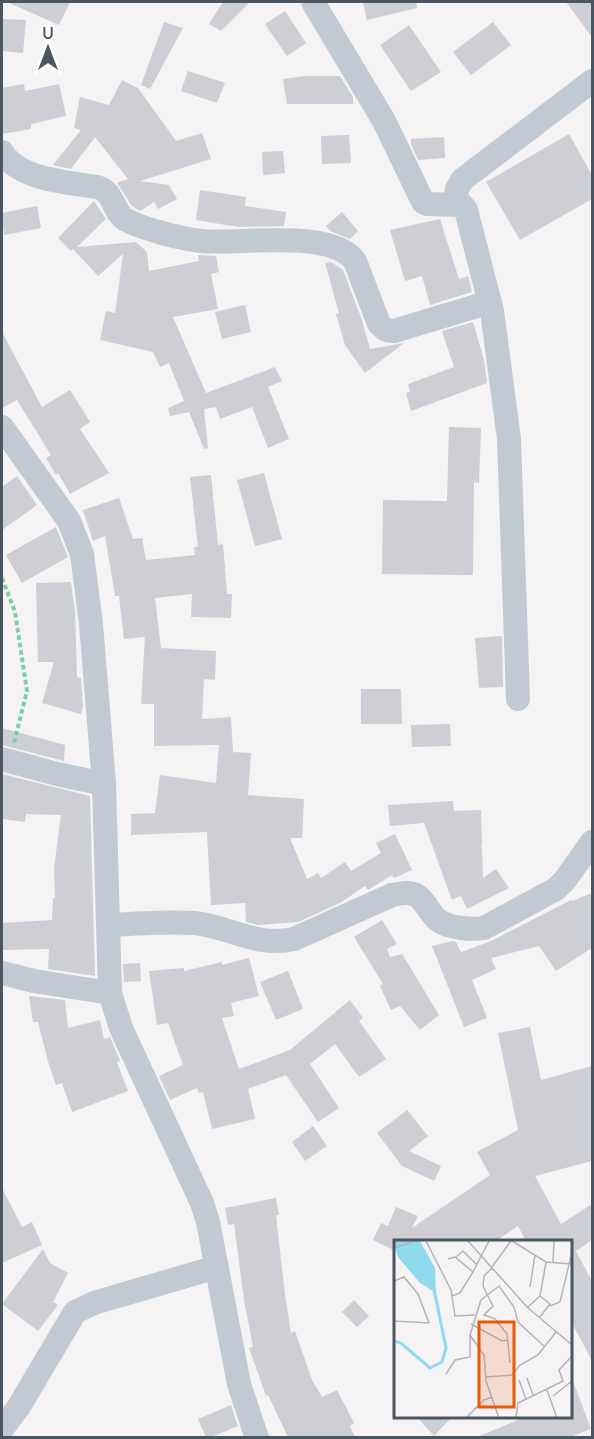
<svg xmlns="http://www.w3.org/2000/svg" width="594" height="1439" font-family="Manrope,sans-serif">
	<style>
		.building { fill: #cdcfd5 }
		.lines { fill: none; stroke-linecap: round; stroke-linejoin: round }
		.path { stroke: #7ad0a6; stroke-width: 4; stroke-dasharray: 4.5 3; stroke-linecap: butt }
		.minor { stroke: #c1cad2; stroke-width: 24 }
		.inset-river { fill: none; stroke: #90daee; stroke-width: 3 }
		.inset-road { fill: none; stroke: #b1b4b9; stroke-width: 1.5 }
		.view { fill: #e8590c; fill-opacity: 0.15; stroke: #e8590c; stroke-width: 3 }
		.inset-edge { fill: none; stroke: #4a5661; stroke-width: 3 }
	</style>
	<rect width="100%" height="100%" fill="#f5f3f3"/>
	<g class="building">
		<polygon points="7,2 70,2 59,25"/>
		<polygon points="223,2 250,2 221,31 209,24"/>
		<polygon points="363,2 416,2 417,8 367,20"/>
		<polygon points="566,2 592,2 592,37"/>
		<polygon points="285,11 306,43 287,56 265,24"/>
		<polygon points="2,19 26,20 23,53 2,51"/>
		<polygon points="164,22 183,28 150,89 141,85"/>
		<polygon points="493,22 511,45 471,75 453,52"/>
		<polygon points="409,25 441,72 411,91 380,45"/>
		<polygon points="188,71 225,83 217,103 181,91"/>
		<polygon points="305,76 340,76 353,97 353,104 287,104 283,79"/>
		<polygon points="122,80 138,88 176,141 202,133 211,159 140,181 169,185 177,199 158,209 154,202 140,211 132,206 117,183 128,179 95,137 71,169 53,165 81,130 74,128 80,97 109,105"/>
		<polygon points="24,84 25,91 59,84 66,116 31,124 31,129 2,134 2,88"/>
		<polygon points="569,134 592,175 592,199 520,240 486,182"/>
		<polygon points="349,135 351,163 322,164 321,136"/>
		<polygon points="444,137 445,158 418,160 411,144 411,139"/>
		<polygon points="283,151 285,173 263,175 262,152"/>
		<polygon points="200,190 246,197 245,206 286,212 284,226 238,227 196,220"/>
		<polygon points="94,201 106,219 77,247 136,242 147,252 149,271 199,261 198,255 216,256 219,272 211,274 218,309 173,317 206,393 275,367 282,381 268,387 289,439 268,448 252,407 220,419 216,407 204,409 208,448 204,449 189,412 170,416 168,408 184,401 169,363 160,367 153,352 100,340 106,311 115,313 123,254 98,276 73,249 71,251 58,238"/>
		<polygon points="37,206 41,228 4,235 2,213"/>
		<polygon points="342,212 358,231 350,239 330,231 326,226"/>
		<polygon points="440,219 459,279 468,276 472,292 430,305 422,276 405,281 390,230"/>
		<polygon points="331,262 343,270 362,320 370,349 404,343 365,373 345,345 336,314 339,313 325,263"/>
		<polygon points="245,305 251,332 222,339 215,312"/>
		<polygon points="473,322 484,360 487,383 411,411 406,393 410,392 408,384 454,367 442,331"/>
		<polygon points="2,332 42,407 70,390 90,422 80,429 109,473 70,494 58,473 56,475 46,458 51,455 17,400 2,408"/>
		<polygon points="449,427 481,428 479,483 474,482 473,575 382,574 383,500 447,501"/>
		<polygon points="264,473 282,539 255,546 237,480"/>
		<polygon points="211,475 218,545 223,544 227,594 232,594 231,618 191,617 192,594 155,598 161,648 216,651 215,680 204,679 202,719 231,717 233,752 251,753 248,795 304,799 302,838 290,838 307,879 318,873 321,878 345,862 351,871 381,853 376,843 395,834 412,870 394,878 392,875 368,890 365,886 340,903 298,922 258,925 246,922 245,903 211,905 207,832 131,835 131,814 155,813 160,775 216,783 219,745 154,746 154,704 141,704 145,637 124,639 119,596 115,596 105,536 93,541 83,510 119,498 133,539 142,538 146,560 195,555 194,547 198,547 190,477"/>
		<polygon points="17,476 37,505 2,530 2,487"/>
		<polygon points="56,527 68,557 22,583 6,555"/>
		<polygon points="71,582 75,612 77,677 81,678 83,706 81,714 42,703 54,662 38,662 36,583"/>
		<polygon points="502,636 503,687 479,688 475,638"/>
		<polygon points="361,689 401,689 402,724 361,724"/>
		<polygon points="450,724 451,746 412,747 411,725"/>
		<polygon points="2,728 65,745 64,761 2,745"/>
		<polygon points="2,774 90,796 95,976 48,969 49,949 2,950 2,923 52,920 53,898 55,898 54,868 61,815 26,814 25,822 2,819"/>
		<polygon points="453,801 454,811 481,810 482,846 480,845 482,848 483,878 496,869 509,888 467,909 461,896 452,900 424,823 390,826 388,805"/>
		<polygon points="592,893 592,948 556,971 539,946 491,958 496,969 472,980 487,1018 464,1027 432,946 452,941 456,942 461,952 491,941 571,900 572,901"/>
		<polygon points="382,920 397,944 387,949 390,957 402,954 439,1015 420,1030 400,1006 391,1010 380,986 383,984 354,937"/>
		<polygon points="249,958 259,996 231,1003 234,1016 222,1018 239,1069 290,1050 350,1000 363,1018 359,1021 386,1059 359,1077 335,1044 310,1064 339,1108 318,1122 286,1075 248,1089 255,1119 212,1129 203,1092 199,1093 197,1088 170,1100 159,1076 183,1065 168,1023 157,1025 149,971 184,968 184,971 222,962 222,965"/>
		<polygon points="140,963 141,981 124,982 123,964"/>
		<polygon points="288,971 303,1009 276,1020 260,982"/>
		<polygon points="29,996 65,1000 68,1028 100,1020 104,1039 110,1037 120,1061 117,1062 128,1091 72,1112 62,1083 56,1085 49,1065 38,1022 33,1022"/>
		<polygon points="530,1027 541,1080 592,1066 592,1161 535,1176 561,1224 592,1204 592,1240 576,1251 592,1281 592,1361 572,1323 572,1241 526,1241 518,1226 496,1241 396,1241 396,1251 373,1240 381,1223 388,1226 396,1207 418,1216 412,1228 490,1175 477,1152 518,1130 498,1033"/>
		<polygon points="407,1110 428,1136 409,1151 441,1166 434,1181 402,1166 377,1133"/>
		<polygon points="313,1126 327,1146 305,1161 292,1142"/>
		<polygon points="2,1188 22,1227 32,1222 42,1245 2,1263"/>
		<polygon points="276,1198 279,1215 276,1215 285,1295 291,1333 295,1331 312,1380 322,1397 337,1390 354,1423 350,1426 355,1437 288,1437 268,1395 266,1396 249,1348 253,1347 244,1300 234,1224 228,1225 225,1208"/>
		<polygon points="43,1249 50,1263 68,1273 53,1302 58,1305 38,1331 2,1304"/>
		<polygon points="354,1300 369,1316 357,1327 342,1312"/>
		<polygon points="573,1381 591,1429 570,1437 477,1437 520,1419 531,1419 531,1416 572,1416"/>
		<polygon points="231,1405 238,1426 211,1437 206,1437 198,1419"/>
		<polygon points="416,1416 453,1416 434,1436"/>
	</g>
	<g class="lines">
		<polyline class="path" points="2,578 15,612 27,691 14,743"/>
		<g class="minor">
			<polyline points="313,2 384,121 423,202 427,204 462,205 466,210 492,311 509,439 518,699"/>
			<path d="M2,152c17,28 65,30 95,35 16,3 16,25 29,33 17,9 56,19 75,21 38,4 129,-13 154,20l24,63 7,6 8,1 96,-29"/>
			<polyline points="455,204 457,189 462,180 592,81"/>
			<polyline points="2,427 69,521 82,554 91,624 104,784 110,993 121,1028 202,1203 208,1222 239,1384 257,1438"/>
			<polyline points="2,759 57,774 104,784"/>
			<path d="M109,925c28,-1 57,-4 85,-2 35,3 63,25 100,16l98,-44c7,-1 17,-4 24,0 9,5 14,19 22,25 9,8 35,10 46,8l72,-39 9,-9 27,-38"/>
			<polyline points="2,973 34,981 110,993"/>
			<polyline points="2,1429 18,1408 75,1312 94,1303 217,1267"/>
		</g>
	</g>
	<g transform="translate(394 1240)">
		<rect width="178" height="178" fill="#f5f3f3"/>
		<path d="M0,1h26l15,27 1,25 -16,-10 -22,-26z" fill="#90daee"/>
		<path class="inset-river" d="M0,101l7,2 29,25 12,-6 4,-14 -12,-59"/>
		<path class="inset-road" d="M32,1l25,49 4,26 20,-1M74,1l59,66 45,38M118,1l34,21 26,2M0,8l21,-7M62,17l7,-6 14,14M54,19l7,-2 18,15 -13,21 -8,3M159,22l1,-21M98,27l19,-26M98,28l-8,8 -1,10 10,20 -9,9 11,4 12,15 3,29M79,32l16,-31M0,41l10,-4 14,17 11,29 -35,-2M136,47l5,-32M146,56l6,-34M156,66l10,-4 12,-50M134,67l12,-11 10,8 -11,14M77,84l31,17 6,-1M52,134l9,-14 15,-3v-22M92,137l26,-2 8,-10 18,-10 18,-23M133,138l6,17M125,140l7,19M153,150l10,28M159,156l19,-15M73,177l17,-17 8,-3M105,178l-13,-37 -2,-26 -14,-20 11,-35 18,-14 15,21 4,15 27,25M122,178l2,-15 45,-22 -4,-11 13,-14"/>
		<path class="view" d="M85,82h35v85h-35z"/>
		<rect width="178" height="178" class="inset-edge"/>
	</g>
	<rect width="594" height="1439" fill="none" stroke="#4a5661" stroke-width="6"/>
	<g transform="translate(48 48)" stroke="#ffffff" stroke-width="4.5" paint-order="stroke">
	<path d="M0-4.5L10 22L0 15L-10 22Z" fill="#4a5661"/>
	<text y="-9" font-size="16" font-weight="bold" text-anchor="middle" fill="#4a5661">U</text>
	</g>
</svg>
